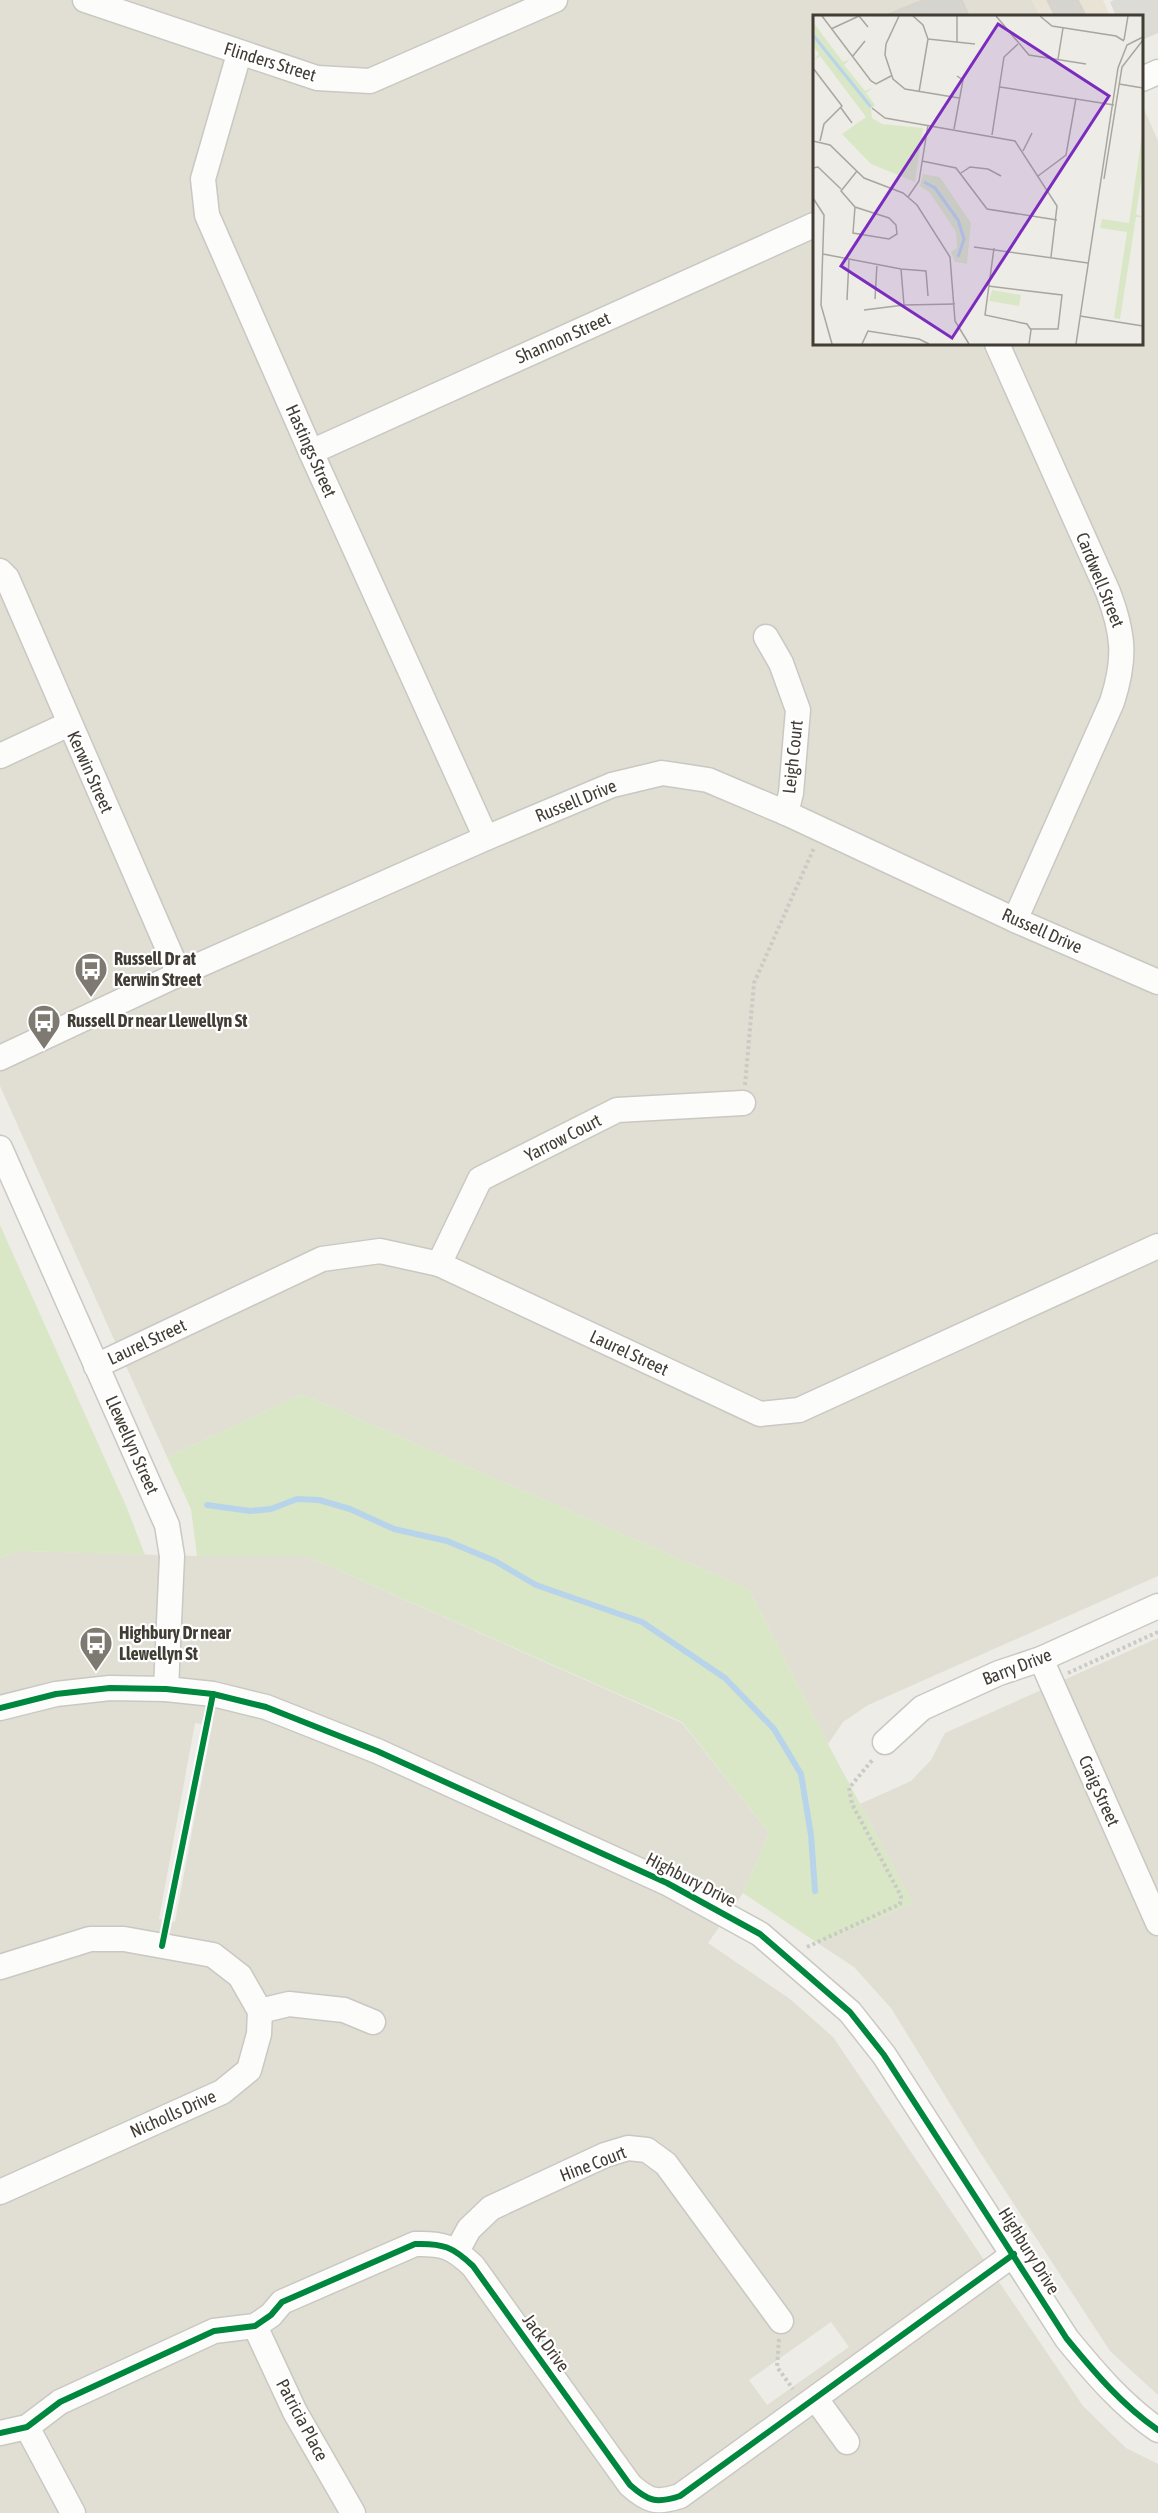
<svg xmlns="http://www.w3.org/2000/svg" width="1158" height="2513" font-family="'Asap Condensed',sans-serif">
	<style>
		.residential { fill: #e1ded3; fill-rule: evenodd }
		.education { fill: #e8e3d5 }
		.green { fill: #d9e7c7 }
		.parking { fill: #dcdbd6 }
		.lines { fill: none; stroke-linecap: round; stroke-linejoin: round }
		.stream { stroke: #b8d4ea; stroke-width: 6 }
		.building { fill: #d6d4cf; stroke: #d5d3cc; stroke-width: 1.5 }
		.minor-casing { stroke: #c9c8c2; stroke-width: 27 }
		.path { stroke: #cbcac6; stroke-width: 4; stroke-dasharray: 3 3; stroke-linecap: butt }
		.minor { stroke: #fcfcfb; stroke-width: 24 }
		.cycleway-casing { stroke: #fff; stroke-width: 10 }
		.cycleway { stroke: #00873e; stroke-width: 6 }
		.labels { text-anchor: middle; stroke-width: 4.5; stroke-linejoin: round; paint-order: stroke }
		.street-label { font-size: 18px; fill: #423d34; stroke: #fff }
		.poi-label { font-size: 18px; font-weight: bold; fill: #423d34; stroke: #fff; text-anchor: start }
		.inset-river { fill: none; stroke: #b8d4ea; stroke-width: 3 }
		.inset-road { fill: none; stroke: #a9a69f; stroke-width: 1.5 }
		.view { fill: #7b2cbf; fill-opacity: 0.15; stroke: #7b2cbf; stroke-width: 3 }
		.inset-edge { fill: none; stroke: #423d34; stroke-width: 3 }
	</style>
	<rect width="100%" height="100%" fill="#edece6"/>
	<g class="residential">
		<polygon points="0,0 1032,0 1040,16 814,16 814,344 1142,344 1143,107 1158,141 1158,1576 868,1705 843,1722 828,1744 749,1589 302,1394 167,1457 0,1086"/>
		<path d="M21,1551l176,5h109l376,167 87,110 -26,60 -35,50 82,56 43,38 250,369 43,42 32,16v49h-1158v-955zM195,1723l17,3 -37,196 -16,-3zM831,2322l18,25 -82,58 -18,-25z"/>
		<polygon points="1158,1638 1158,2395 1110,2351 978,2149 891,2008 854,1967 819,1944 913,1903 860,1804 911,1781 931,1760 945,1733"/>
	</g>
	<polygon class="education" points="1032,0 1103,0 1110,16 1040,16"/>
	<g class="green">
		<polygon points="0,1225 127,1508 145,1555 21,1551 0,1558"/>
		<polygon points="302,1394 749,1589 828,1744 913,1903 819,1944 743,1893 769,1833 682,1722 306,1556 197,1556 191,1509 167,1457"/>
	</g>
	<polygon class="parking" points="1114,0 1158,0 1158,33 1142,40 1142,16 1116,16 1110,2"/>
	<g class="lines">
		<polyline class="stream" points="207,1505 250,1511 271,1509 297,1499 319,1500 350,1509 394,1529 447,1541 495,1561 536,1585 642,1622 725,1678 774,1729 801,1774 811,1835 815,1891"/>
	</g>
	<g class="building">
		<polygon points="923,0 962,0 969,16 884,16"/>
		<polygon points="1047,0 1078,0 1086,16 1055,16"/>
	</g>
	<g class="lines">
		<defs>
			<g id="minor">
				<polyline points="85,0 317,78 370,81 555,0"/>
				<polyline points="239,54 203,179 207,215 311,452 486,838"/>
				<polyline points="1142,79 1158,72"/>
				<path d="M997,344l111,248c16,42 18,67 4,110l-97,218"/>
				<polyline points="311,452 814,225"/>
				<polyline points="0,571 7,578 179,974"/>
				<polyline points="766,637 781,663 798,710 791,793 786,813"/>
				<polyline points="0,756 69,724"/>
				<polyline points="0,1058 179,974 486,838 612,785 662,773 708,780 786,813 1015,920 1158,982"/>
				<polyline points="0,1148 167,1525 172,1556 166,1689"/>
				<polyline points="439,1264 480,1179 617,1110 743,1103"/>
				<polyline points="96,1366 322,1259 380,1251 439,1264 760,1414 799,1410 1158,1246"/>
				<polyline points="1041,1659 1158,1923"/>
				<path d="M0,1708l56,-14 54,-6 56,1 47,5 53,13 111,44 290,132 93,51 90,78 34,43 183,284c28,34 55,66 91,91"/>
				<polyline points="885,1742 922,1708 999,1673 1041,1659 1158,1606"/>
				<polyline points="0,1967 90,1939 124,1939 213,1955 240,1976 260,2011 259,2034 249,2070 222,2092 0,2192"/>
				<polyline points="260,2011 289,2004 344,2010 373,2022"/>
				<polyline points="457,2251 469,2229 491,2208 605,2155 628,2148 647,2150 666,2164 781,2321"/>
				<polyline points="255,2326 295,2412 353,2513"/>
				<polyline points="816,2399 847,2442"/>
				<polyline points="27,2427 73,2513"/>
				<path d="M0,2433l27,-6 33,-25 154,-71 41,-5 16,-11 11,-13 133,-58c28,-1 38,3 58,22l157,219c18,16 26,19 50,11l334,-242"/>
			</g>
		</defs>
		<use href="#minor" class="minor-casing"/>
		<g class="path">
			<polyline points="745,1085 754,983 814,848"/>
			<polyline points="1068,1673 1158,1632"/>
			<polyline points="807,1947 900,1904 901,1896 852,1804 849,1788 874,1758"/>
			<polyline points="779,2339 777,2367 793,2389"/>
		</g>
		<use href="#minor" class="minor"/>
		<defs>
			<g id="cycleway">
				<path d="M0,1708l56,-14 54,-6 56,1 47,5 53,13 111,44 290,132 93,51 90,78 34,43 183,284c28,34 55,66 91,91"/>
				<polyline points="162,1946 213,1694"/>
				<path d="M0,2433l27,-6 33,-25 154,-71 41,-5 16,-11 11,-13 133,-58c28,-1 38,3 58,22l157,219c18,16 26,19 50,11l334,-242"/>
			</g>
		</defs>
		<use href="#cycleway" class="cycleway-casing"/>
		<use href="#cycleway" class="cycleway"/>
	</g>
	<defs>
		<symbol id="bus-pin" viewBox="-11 -11 22 30"><path d="M0 17L-7.5 6A9.5 9.5 0 1 1 7.5 6Z" fill="#7e7a72" stroke="#fff"/><path d="M-5-6H5V4H4V6H2V4H-2V6H-4V4H-5ZM-3.5-4V0h7V-4ZM-3.5 1.2v1.5H-2V1.2ZM2 1.2v1.5H3.5V1.2Z" fill="#fff"/></symbol>
	</defs>
	<g fill-rule="evenodd">
		<use href="#bus-pin" x="72" y="950" width="38" height="52"/>
		<use href="#bus-pin" x="25" y="1002" width="38" height="52"/>
		<use href="#bus-pin" x="77" y="1624" width="38" height="52"/>
	</g>
	<g class="labels">
		<g class="street-label">
			<text transform="translate(270 62) rotate(17)" y="6">Flinders Street</text>
			<text transform="translate(563 338) rotate(-24)" y="6">Shannon Street</text>
			<text transform="translate(311 451) rotate(66)" y="6">Hastings Street</text>
			<text transform="translate(1100 580) rotate(68)" y="6">Cardwell Street</text>
			<text transform="translate(793 757) rotate(-84)" y="6">Leigh Court</text>
			<text transform="translate(90 772) rotate(66)" y="6">Kerwin Street</text>
			<text transform="translate(576 801) rotate(-22)" y="6">Russell Drive</text>
			<text transform="translate(1042 931) rotate(24)" y="6">Russell Drive</text>
			<text transform="translate(563 1138) rotate(-27)" y="6">Yarrow Court</text>
			<text transform="translate(147 1342) rotate(-25)" y="6">Laurel Street</text>
			<text transform="translate(629 1353) rotate(25)" y="6">Laurel Street</text>
			<text transform="translate(132 1445) rotate(66)" y="6">Llewellyn Street</text>
			<text transform="translate(1017 1667) rotate(-21)" y="6">Barry Drive</text>
			<text transform="translate(1099 1791) rotate(66)" y="6">Craig Street</text>
			<text transform="translate(691 1880) rotate(27)" y="6">Highbury Drive</text>
			<text transform="translate(173 2114) rotate(-24)" y="6">Nicholls Drive</text>
			<text transform="translate(593 2164) rotate(-21)" y="6">Hine Court</text>
			<text transform="translate(1029 2251) rotate(58)" y="6">Highbury Drive</text>
			<text transform="translate(546 2343) rotate(54)" y="6">Jack Drive</text>
			<text transform="translate(302 2420) rotate(62)" y="6">Patricia Place</text>
		</g>
		<g class="poi-label">
			<text x="114" y="965">Russell Dr at<tspan x="114" dy="21">Kerwin Street</tspan></text>
			<text x="67" y="1027">Russell Dr near Llewellyn St</text>
			<text x="119" y="1639">Highbury Dr near<tspan x="119" dy="21">Llewellyn St</tspan></text>
		</g>
	</g>
	<g transform="translate(813 15)">
		<rect width="330" height="330" fill="#edece6"/>
		<path d="M0,7l30,40 7,-3 -6,6 21,26 8,-3 -7,5 9,12 -4,4 1,9 10,6 41,4 -8,54 -44,-18 -29,-30 24,-17 -46,-61 -7,5 6,-7 -6,-8zM330,113v41l-7,45 7,3h-7l-16,102 -6,-1 13,-86 -27,-4 2,-9 27,4zM110,159l17,3 31,46 -4,41 -12,-2 -4,-10 6,-4 -1,-16 -26,-39 -10,-7zM179,275l29,5 -2,11 -30,-5z" fill="#d9e7c7"/>
		<path class="inset-river" d="M0,20l58,72M111,167l11,6 23,32 6,19 -6,18"/>
		<path class="inset-road" d="M9,1l49,65 5,3 15,-8M86,1l-13,28 -1,11 8,24 12,10 54,9M100,1l10,9 5,14 -9,53M144,1v27M183,1l33,39 57,9M227,1l12,10 64,10 8,5M18,14l28,-13 9,11M115,24l47,5M311,25l4,-24M39,42l13,-16M245,44l5,-31M0,53l29,38 -18,18 -4,17M306,69l24,4M187,72l114,18M28,93l11,15M59,93l13,10 130,23 42,65 -6,51M141,114l9,-49 -6,-4M179,120l12,-78 14,-13M0,126l17,4 34,33 39,15 14,12 33,52 5,64 14,23M210,136l9,-18M109,146l34,7 31,41 70,11M0,153l5,-1 23,22M148,158l9,-6 18,2 13,7M225,161l28,-21 10,-57M291,164l18,-112 21,-27M95,182l11,-16 9,-56M0,183l11,17 -3,90 11,39M42,192l-2,26 36,6 8,-5 -1,-9 -7,-7 -34,-11 -14,-16 16,-20M161,232l114,16M181,233l-9,67 42,9 4,6 -2,14M10,239l78,15M88,254l25,2 2,25M88,254l3,36M175,271l74,9 -4,34h-27M62,284l2,-35M34,285l2,-41M51,295l40,-5 51,-1M267,301l63,10M49,329l6,-13 51,8 10,5M263,329l42,-276 9,-23 16,-8"/>
		<path class="view" d="M185,9l111,72 -157,242 -111,-72z"/>
		<rect width="330" height="330" class="inset-edge"/>
	</g>
</svg>
